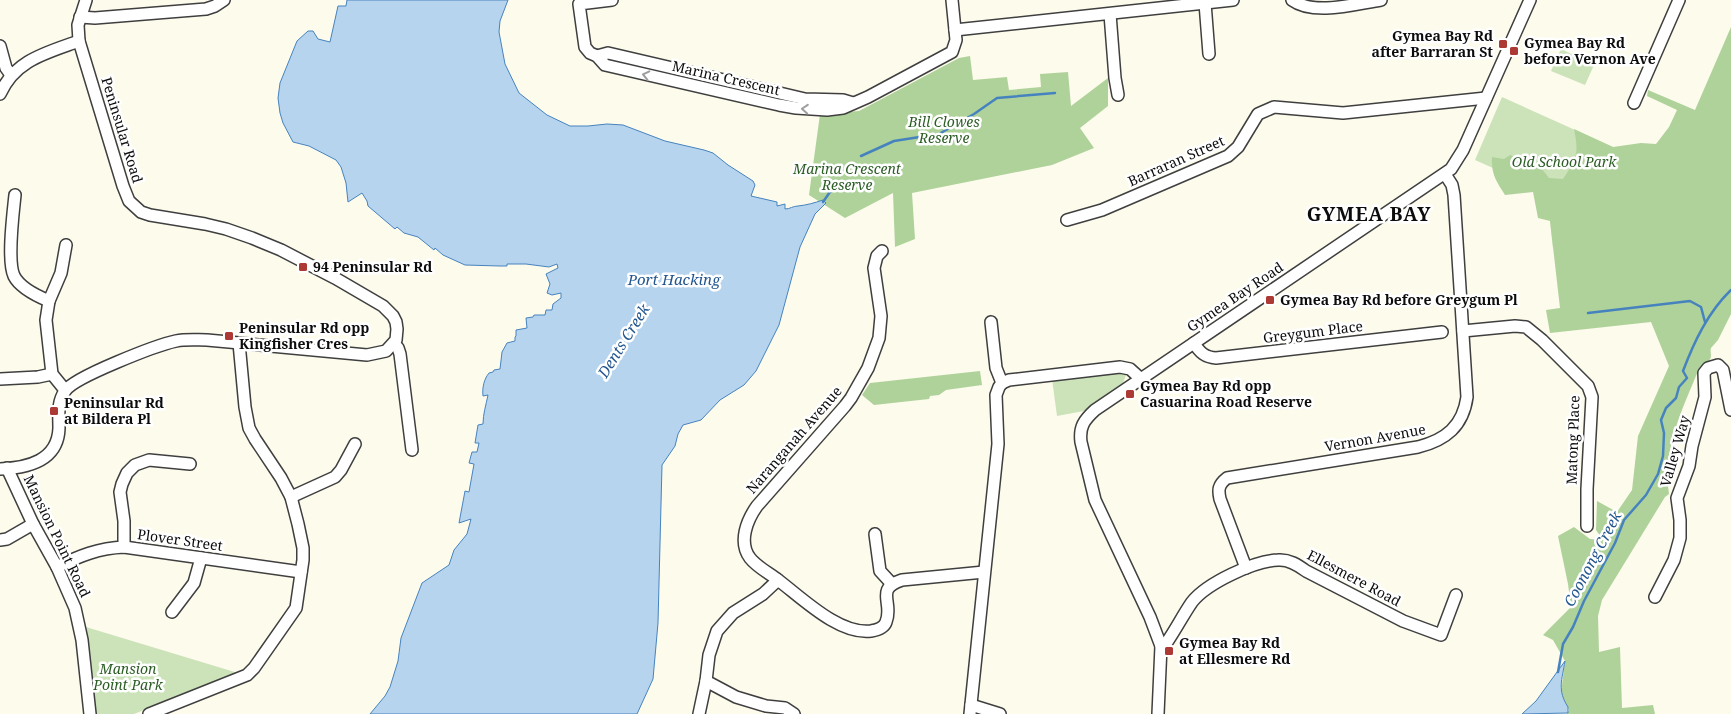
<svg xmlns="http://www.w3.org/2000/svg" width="1731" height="714" font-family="'Noto Serif',serif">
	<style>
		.green { fill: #cce3ba }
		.forest { fill: #afd29b }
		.water { fill: #b7d4ef; stroke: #4683be }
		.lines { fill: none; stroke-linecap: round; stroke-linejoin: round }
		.stream { stroke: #4683be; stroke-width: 2.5 }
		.minor-casing { stroke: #3f3f3f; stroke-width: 14 }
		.minor { stroke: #fff; stroke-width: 11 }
		.oneway { stroke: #9e9e9e }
		.poi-dot { fill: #ac3934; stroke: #fff; stroke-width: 2 }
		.labels { text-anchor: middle; stroke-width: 5; stroke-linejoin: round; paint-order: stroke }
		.poi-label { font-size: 14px; font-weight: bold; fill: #0c0c0c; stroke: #fff; text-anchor: start }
		.street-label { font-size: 14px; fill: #0c0c0c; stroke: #fff }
		.park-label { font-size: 14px; font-style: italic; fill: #2a5c24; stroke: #fff }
		.water-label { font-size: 15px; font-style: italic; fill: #23568f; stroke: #fff }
		.district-label { font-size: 19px; font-weight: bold; letter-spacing: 1px; fill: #0c0c0c; stroke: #fff }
	</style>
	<rect width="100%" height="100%" fill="#fdfbec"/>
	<g class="green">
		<polygon points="1561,49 1594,65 1585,85 1551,71"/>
		<polygon points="1502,97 1613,147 1553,248 1547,192 1475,160"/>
		<polygon points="1121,371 1126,375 1123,383 1084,411 1057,416 1052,379"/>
		<polygon points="86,627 238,673 134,714 96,714"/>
	</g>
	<g class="forest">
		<path d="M1731,27v287l-13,26 -7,8c-1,3 0,5 0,8 0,6 -10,10 -13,15 -16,39 -36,80 -29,123l-4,3 -63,103 -4,16 1,36 21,-5 2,61 31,-3 2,9h-88l2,-4 -8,-17 4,-32 -12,-21 -10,-5 28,-28 -3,-23 -10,-48 16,-9 16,12 13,1 -7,-10 1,-29 20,11 15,-22 6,-54 31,-70 -18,-44 -101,11 -4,-23 14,-2 -10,-87 -12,-3 -5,-26 -28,3c-9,-14 -14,-21 -13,-38l12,2 6,-4 29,10 10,13 14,1c14,-21 16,-25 11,-50l39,18 28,-4 15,1 13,-17 8,-17 -30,-14 1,-6 47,20z"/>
		<polygon points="970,56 973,80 1007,77 1009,90 1041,87 1040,74 1068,72 1071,106 1108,78 1108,106 1080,128 1094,148 1052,165 912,193 915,239 895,247 893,193 845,218 809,195 820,114 859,111 959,58"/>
		<polygon points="980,371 982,385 946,390 939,395 930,396 929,399 874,405 862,395 870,383"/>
	</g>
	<g class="water">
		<path d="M347,0h161l-8,21 -1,11 6,32 14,29 28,22 23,11h18l19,-2 16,1 42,16 39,9 9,3 15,12 25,16 2,4 -4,11 26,6v4l8,-2v5c5,0 8,-3 13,-3 9,-1 16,-3 25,-6l3,3 -11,11 -15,33 -21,78 -23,46 -12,14 -24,15 -19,20 -18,5 -5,9 -3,12 -13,19 -4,158 -5,56 -16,35h-267l15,-18 5,-9 8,-26 3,-23 21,-55 27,-18 5,-15 13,-16 4,-15 -12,4 6,-32 4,1 5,-28 -5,-1 3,-11h5l2,-9h-4l3,-18 5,-1c0,-10 3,-19 5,-29l-5,1c-1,-8 1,-17 6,-23l4,-1 1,-2 6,-1 2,-17 5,-9 8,-2v-4l1,-1v-6l11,-2 -1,-10 7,-1 1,-2h11l1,-5h6l1,-6 8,-6v-5l-9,2 -5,-2 3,-9 -4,-10 12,-6 -1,-4 -8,3 -23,-3h-19v2h-7l-35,-1 -22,-10 -8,-7 -1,2 -16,-13 -14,-4 -7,-6 -2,2 -27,-23 -1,-5 -5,-8 -14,9 -2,-19 -5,-16 -5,-7 -27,-14 -16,-4 -10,-19 -3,-10 -2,-15 2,-15 17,-42 11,-10h5l5,8 12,3 8,-36h8z"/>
		<path d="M1565,661c-3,19 -8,29 3,46v6l-46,1 14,-13z"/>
	</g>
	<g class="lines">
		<g class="stream">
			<polyline points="861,156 894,141 939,134 974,114 997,98 1055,93"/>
			<polyline points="823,202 832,189"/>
			<polyline points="1588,313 1690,301 1701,307 1705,322"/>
			<path d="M1558,672l5,-28 10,-17 11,-26 31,-58 9,-23 22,-25 12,-21 5,-18 1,-23 -3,-13 5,-12 10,-10 3,-11 8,-9 -4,-7c11,-29 25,-59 48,-81"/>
		</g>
		<defs>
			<g id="minor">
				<polyline points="612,0 579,4 585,47 590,53 597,56 605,65 779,105 796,108 827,110 843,108 868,97 952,52 956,40 952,0"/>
				<path d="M1292,0c22,16 63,4 89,0"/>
				<polyline points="1205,3 1209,54"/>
				<polyline points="1110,14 1115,78 1118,95"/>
				<polyline points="80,17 95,18 206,9 215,6 224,0"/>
				<polyline points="955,30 1233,0"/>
				<polyline points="0,46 6,68 11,75"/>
				<polyline points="597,56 608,53 805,99 843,100 853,103"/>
				<path d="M0,94c15,-34 46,-41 79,-53"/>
				<polyline points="1634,103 1679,0"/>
				<path d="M15,195c-2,19 -8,66 -1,81 6,12 23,20 35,25"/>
				<polyline points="1067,220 1102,210 1228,156 1238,147 1258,114 1274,107 1343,113 1486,98"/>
				<polyline points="991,322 996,368 1002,383"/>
				<polyline points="1463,331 1515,326 1526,327 1542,340 1588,386 1592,397 1587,489 1587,526"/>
				<path d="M1194,343c6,10 11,14 22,15l226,-26"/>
				<polyline points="394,344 398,348 400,354 412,450"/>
				<polyline points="0,379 38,377 52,374"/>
				<polyline points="1002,383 1009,380 1120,367 1130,369 1141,379"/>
				<polyline points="65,390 52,374 46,320 49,301 61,273 66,245"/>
				<polyline points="7,468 33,524 57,567 75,608 82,640 90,714"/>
				<path d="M0,469c27,-1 58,-8 59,-41 0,-13 -2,-26 6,-37 9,-14 92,-46 111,-50 10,-2 20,-1 31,-1l160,15 19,-4 10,-11 1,-11 -1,-7 -3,-6 -10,-10 -48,-28 -54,-28 -29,-12 -26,-9 -21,-5 -55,-9 -9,-3 -12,-11 -6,-15 -44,-145 -1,-16 8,-25"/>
				<polyline points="291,497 335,477 341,470 355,444"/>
				<polyline points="875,534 880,571 892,584"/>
				<polyline points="0,540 7,539 33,524"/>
				<polyline points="124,547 124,521 120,492 122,484 127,473 135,465 149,460 190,464"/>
				<path d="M57,567c22,-11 42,-19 67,-20l177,25"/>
				<path d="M1246,568l-26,-69c-2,-9 -2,-14 7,-21l191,-31c28,-7 45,-21 49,-50l-13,-202 -2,-10 -7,-11"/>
				<path d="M778,580c-9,-7 -21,-13 -28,-22 -12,-16 -3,-38 7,-52l88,-100 6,-8 17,-30 11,-30 2,-22 -7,-48 3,-12 5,-5"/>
				<polyline points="1655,597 1674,560 1680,538 1680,520 1677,498 1689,466 1692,446 1705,397 1704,373 1708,368 1718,365 1723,370 1731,410"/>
				<polyline points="172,612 194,583 201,558"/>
				<path d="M1161,646l6,-4c9,-13 16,-27 25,-40 15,-19 62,-41 86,-42 11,-1 20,5 28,11l97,50 38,14 15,-40"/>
				<polyline points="971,705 1000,714"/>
				<polyline points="149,714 247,675 254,668 296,608 303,560 303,548 298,524 291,497 281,478 255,439 249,428 245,407 239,343"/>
				<polyline points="699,714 706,681"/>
				<path d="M794,714l-9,-6 -19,-2 -30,-9 -30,-16 3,-26 8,-24 16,-18 30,-19 15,-14c24,18 61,55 93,51 6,-1 13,-3 15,-9 8,-19 -12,-33 16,-42l82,-8"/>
				<polyline points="970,714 998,444 996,395 999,387 1002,383"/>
				<path d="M1158,714l3,-68 -11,-29 -55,-117 -14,-58c-2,-15 3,-22 14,-32l356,-241 12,-19 67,-150"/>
			</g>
		</defs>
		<use href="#minor" class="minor-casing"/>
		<use href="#minor" class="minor"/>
	</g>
	<defs><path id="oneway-chevron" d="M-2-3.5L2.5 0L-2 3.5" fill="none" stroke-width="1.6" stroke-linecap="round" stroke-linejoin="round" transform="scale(1.25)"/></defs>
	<g class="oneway">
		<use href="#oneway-chevron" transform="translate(646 75) rotate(-167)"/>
		<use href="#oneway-chevron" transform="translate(805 109) rotate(-176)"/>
	</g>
	<g class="poi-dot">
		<rect x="1498" y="39" width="10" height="10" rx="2.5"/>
		<rect x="1509" y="46" width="10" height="10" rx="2.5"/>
		<rect x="298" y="262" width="10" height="10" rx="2.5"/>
		<rect x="1265" y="295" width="10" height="10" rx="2.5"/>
		<rect x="224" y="331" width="10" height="10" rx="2.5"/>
		<rect x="1125" y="389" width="10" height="10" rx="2.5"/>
		<rect x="49" y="406" width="10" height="10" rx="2.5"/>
		<rect x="1164" y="646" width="10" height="10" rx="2.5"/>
	</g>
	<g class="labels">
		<g class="poi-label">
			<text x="1493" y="41" text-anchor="end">Gymea Bay Rd<tspan x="1493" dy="16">after Barraran St</tspan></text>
			<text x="1524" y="48">Gymea Bay Rd<tspan x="1524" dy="16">before Vernon Ave</tspan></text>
			<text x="313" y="272">94 Peninsular Rd</text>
			<text x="1280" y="305">Gymea Bay Rd before Greygum Pl</text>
			<text x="239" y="333">Peninsular Rd opp<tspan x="239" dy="16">Kingfisher Cres</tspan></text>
			<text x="1140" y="391">Gymea Bay Rd opp<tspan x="1140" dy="16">Casuarina Road Reserve</tspan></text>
			<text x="64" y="408">Peninsular Rd<tspan x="64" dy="16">at Bildera Pl</tspan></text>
			<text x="1179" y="648">Gymea Bay Rd<tspan x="1179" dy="16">at Ellesmere Rd</tspan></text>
		</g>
		<g class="street-label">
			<text transform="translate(726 78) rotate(13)" y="5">Marina Crescent</text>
			<text transform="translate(122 130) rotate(73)" y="5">Peninsular Road</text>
			<text transform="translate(1176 161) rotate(-24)" y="5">Barraran Street</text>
			<text transform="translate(1235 297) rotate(-34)" y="5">Gymea Bay Road</text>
			<text transform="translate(1313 332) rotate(-7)" y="5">Greygum Place</text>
			<text transform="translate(1375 438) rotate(-10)" y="5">Vernon Avenue</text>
			<text transform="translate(794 440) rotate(-49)" y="5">Naranganah Avenue</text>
			<text transform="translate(1573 440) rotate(-88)" y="5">Matong Place</text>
			<text transform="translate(1675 451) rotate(-74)" y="5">Valley Way</text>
			<text transform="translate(57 536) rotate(64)" y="5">Mansion Point Road</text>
			<text transform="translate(180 540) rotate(8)" y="5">Plover Street</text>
			<text transform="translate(1354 578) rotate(28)" y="5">Ellesmere Road</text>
		</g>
		<g class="park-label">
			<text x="944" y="127">Bill Clowes<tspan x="944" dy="16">Reserve</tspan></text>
			<text x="1564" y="167">Old School Park</text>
			<text x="847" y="174">Marina Crescent<tspan x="847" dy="16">Reserve</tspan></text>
			<text x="128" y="674">Mansion<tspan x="128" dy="16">Point Park</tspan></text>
		</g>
		<g class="water-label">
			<text x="674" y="285">Port Hacking</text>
			<text transform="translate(624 341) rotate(-58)" y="5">Dents Creek</text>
			<text transform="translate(1593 559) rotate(-62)" y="5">Coonong Creek</text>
		</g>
		<g class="district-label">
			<text x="1369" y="221">GYMEA BAY</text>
		</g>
	</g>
</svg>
